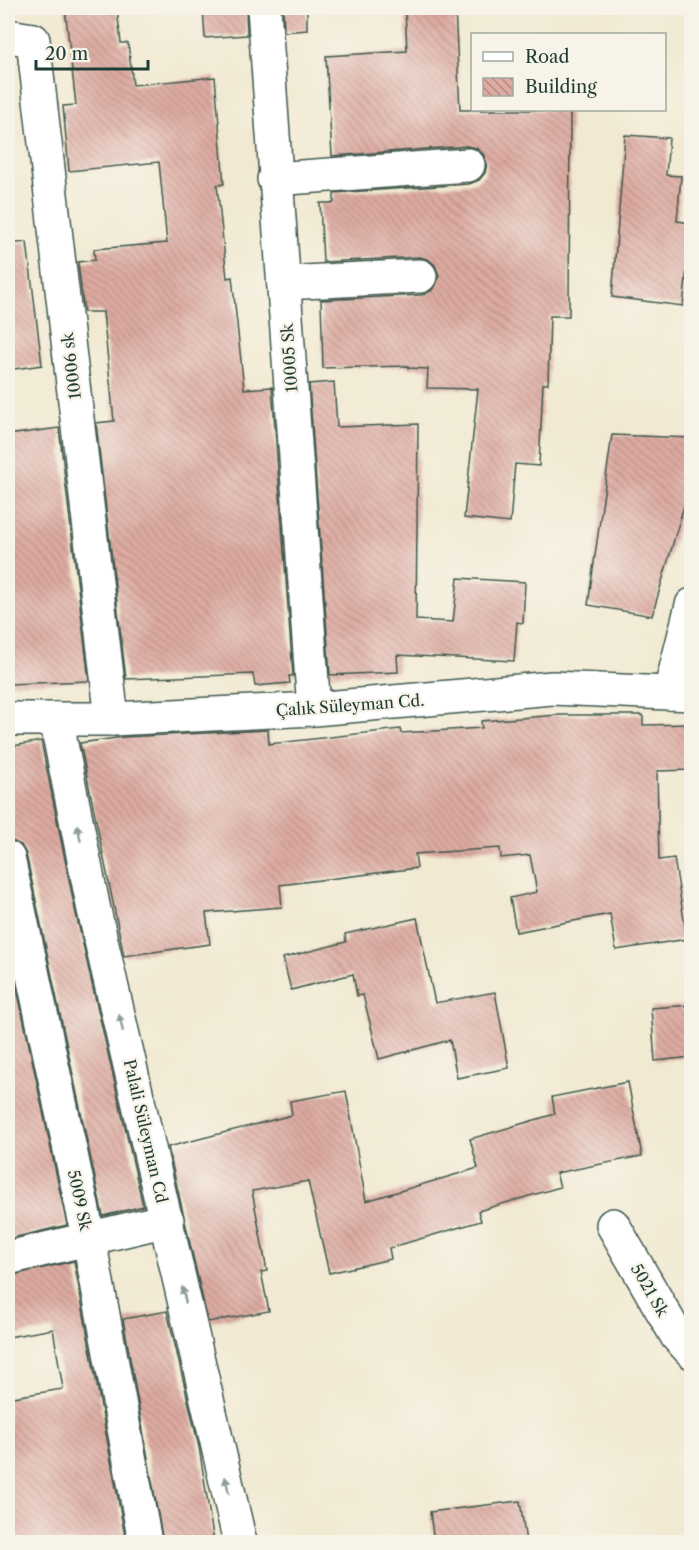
<svg xmlns="http://www.w3.org/2000/svg" width="699" height="1550" font-family="'Libre Caslon Text',serif">
	<style>
		.building { fill: url(#building-back-hatch) }
		.lines { fill: none; stroke-linecap: round; stroke-linejoin: round }
		.minor-casing { stroke: #3e574c; stroke-width: 36 }
		.major-casing { stroke: #3e574c; stroke-width: 36 }
		.minor { stroke: #fff; stroke-width: 33 }
		.major { stroke: #fff; stroke-width: 33 }
		.oneway { fill: #8f9e9a }
		.labels { text-anchor: middle; stroke-width: 4.5; stroke-linejoin: round; paint-order: stroke }
		.street-label { font-size: 16px; fill: #1f3d34; stroke: #f7f3e8 }
	</style>
	<defs>
		<pattern id="building-back-hatch" width="6" height="6" patternUnits="userSpaceOnUse" patternTransform="scale(1.5)"><rect width="6" height="6" fill="#deaba2"/><path d="M-1 5l2 2M0 0l6 6M5-1l2 2" fill="none" stroke="#b38c85"/></pattern>
	</defs>
	<rect width="100%" height="100%" fill="#f7f3e8"/>
	<filter id="ink" filterUnits="userSpaceOnUse"><feTurbulence type="fractalNoise" baseFrequency=".0167" numOctaves="2"/><feDisplacementMap in="SourceGraphic" scale="12" xChannelSelector="R" yChannelSelector="G"/><feConvolveMatrix kernelMatrix="1 2 1 2 8 2 1 2 1" color-interpolation-filters="sRGB"/></filter>
	<filter id="wash" filterUnits="userSpaceOnUse"><feTurbulence type="fractalNoise" baseFrequency=".008" numOctaves="4" result="noise"/><feDisplacementMap in="SourceGraphic" scale="24" xChannelSelector="R" yChannelSelector="G"/><feGaussianBlur stdDeviation="1.35" result="paint"/><feColorMatrix in="noise" values="0 0 0 0 0 0 0 0 0 0 0 0 0 0 0 0 0 1.4 0 .05"/><feComposite in="paint" operator="in"/></filter>
	<g filter="url(#wash)">
		<rect width="100%" height="100%" fill="#f1e9d1"/>
		<g id="blocks">
			<g class="building">
				<polygon points="65,8 94,8 94,11 117,9 121,43 128,43 133,85 215,77 224,184 217,185 227,278 232,277 244,389 272,387 293,676 289,676 290,683 255,686 253,674 126,679 96,423 114,421 103,312 84,312 78,262 95,260 94,249 167,243 159,162 69,171 63,106 76,105"/>
				<polygon points="203,8 246,8 247,35 205,38"/>
				<polygon points="283,8 307,8 307,30 284,32"/>
				<polygon points="405,8 455,8 460,110 570,110 569,316 550,316 548,384 543,384 539,466 515,464 510,523 464,518 478,389 427,388 428,369 408,368 408,366 323,368 321,300 422,295 431,291 436,285 439,276 435,265 429,260 420,257 323,262 320,203 334,203 334,193 469,184 479,180 485,173 487,163 483,154 476,148 467,146 332,156 326,56 407,51"/>
				<polygon points="625,135 669,138 666,175 681,176 677,221 692,223 683,306 612,297"/>
				<polygon points="27,242 42,365 8,370 8,244"/>
				<polygon points="334,382 337,427 418,424 416,620 453,622 458,578 525,582 523,623 517,622 514,661 397,655 398,672 330,675 309,384"/>
				<polygon points="59,428 89,681 8,684 8,435"/>
				<polygon points="612,435 692,438 692,478 652,616 588,605"/>
				<polygon points="559,715 643,715 643,725 692,724 692,770 657,771 659,860 674,858 687,939 616,950 610,914 516,932 510,898 537,892 530,855 501,858 500,848 415,854 417,868 280,885 282,907 206,913 210,944 124,956 80,743 124,737 268,730 269,744 400,729 401,733 482,728 481,721"/>
				<polygon points="41,741 76,914 143,1206 103,1216 26,854 21,845 8,840 8,816 13,816 8,782 8,747"/>
				<polygon points="417,918 435,1003 495,992 509,1068 457,1078 450,1040 379,1059 363,995 357,996 353,974 291,990 283,958 346,942 345,934"/>
				<polygon points="8,946 67,1225 8,1239"/>
				<polygon points="692,1005 692,1057 655,1061 651,1008"/>
				<polygon points="628,1082 642,1156 556,1173 560,1187 478,1211 481,1221 389,1248 391,1259 329,1273 308,1181 252,1191 267,1271 261,1272 269,1311 208,1322 168,1147 292,1115 290,1101 346,1091 366,1201 478,1168 470,1139 555,1114 552,1097"/>
				<polygon points="74,1261 126,1542 8,1542 8,1398 63,1389 53,1329 8,1337 8,1276"/>
				<polygon points="167,1311 199,1447 214,1542 163,1542 123,1319"/>
				<polygon points="520,1501 526,1542 434,1542 430,1512"/>
			</g>
		</g>
	</g>
	<g filter="url(#ink)">
		<use href="#blocks" fill-opacity="0" stroke="#3e574c" stroke-width="1.5"/>
		<g class="lines">
			<defs>
				<g id="minor">
					<path d="M264,8c15,233 33,467 50,701"/>
					<polyline points="8,36 33,40 112,719"/>
					<polyline points="274,179 468,165"/>
					<polyline points="284,283 420,276"/>
					<polyline points="670,693 692,605"/>
					<polyline points="56,719 94,910 240,1542"/>
					<polyline points="8,858 89,1239 145,1542"/>
					<polyline points="613,1225 677,1336 692,1352"/>
					<polyline points="8,1258 167,1220"/>
				</g>
				<polyline id="major" points="8,719 112,719 314,709 552,688 692,694"/>
			</defs>
			<use href="#minor" class="minor-casing"/>
			<use href="#major" class="major-casing"/>
			<use href="#minor" class="minor"/>
			<use href="#major" class="major"/>
		</g>
		<defs><path id="oneway-solid" d="M-6-.8H1V-3.2L6.5 0L1 3.2V.8H-6Z" transform="scale(1.5)"/></defs>
		<g class="oneway">
			<use href="#oneway-solid" transform="translate(79 833) rotate(-101)"/>
			<use href="#oneway-solid" transform="translate(121 1023) rotate(-103)"/>
			<use href="#oneway-solid" transform="translate(184 1295) rotate(-103)"/>
			<use href="#oneway-solid" transform="translate(227 1485) rotate(-103)"/>
		</g>
	</g>
	<g class="labels">
		<g class="street-label">
			<text transform="translate(289 358) rotate(-94)" y="6">10005 Sk</text>
			<text transform="translate(71 366) rotate(-97)" y="6">10006 sk</text>
			<text transform="translate(350 705) rotate(-4)" y="6">Çalık Süleyman Cd.</text>
			<text transform="translate(146 1131) rotate(77)" y="6">Palali Süleyman Cd</text>
			<text transform="translate(80 1200) rotate(78)" y="6">5009 Sk</text>
			<text transform="translate(650 1290) rotate(60)" y="6">5021 Sk</text>
		</g>
	</g>
	<rect width="699" height="1550" fill="none" stroke="#f7f3e8" stroke-width="30"/>
	<rect x="471" y="33" width="195" height="78" fill="#f7f3e8" stroke="#a1aaa0" stroke-width="1.5"/>
	<rect x="483" y="52" width="30" height="9" fill="#ffffff" stroke="#a1aaa0" stroke-width="1.5"/>
	<text x="525" y="63" font-size="18" fill="#1f3d34">Road</text>
	<rect x="483" y="78" width="30" height="18" fill="url(#building-back-hatch)" stroke="#a1aaa0" stroke-width="1.5"/>
	<text x="525" y="93" font-size="18" fill="#1f3d34">Building</text>
	<path d="M36 60v9h112v-9" fill="none" stroke="#1f3d34" stroke-width="3"/>
	<text x="45" y="60" font-size="18" fill="#1f3d34" stroke="#f7f3e8" stroke-width="4.5" paint-order="stroke">20 m</text>
</svg>
